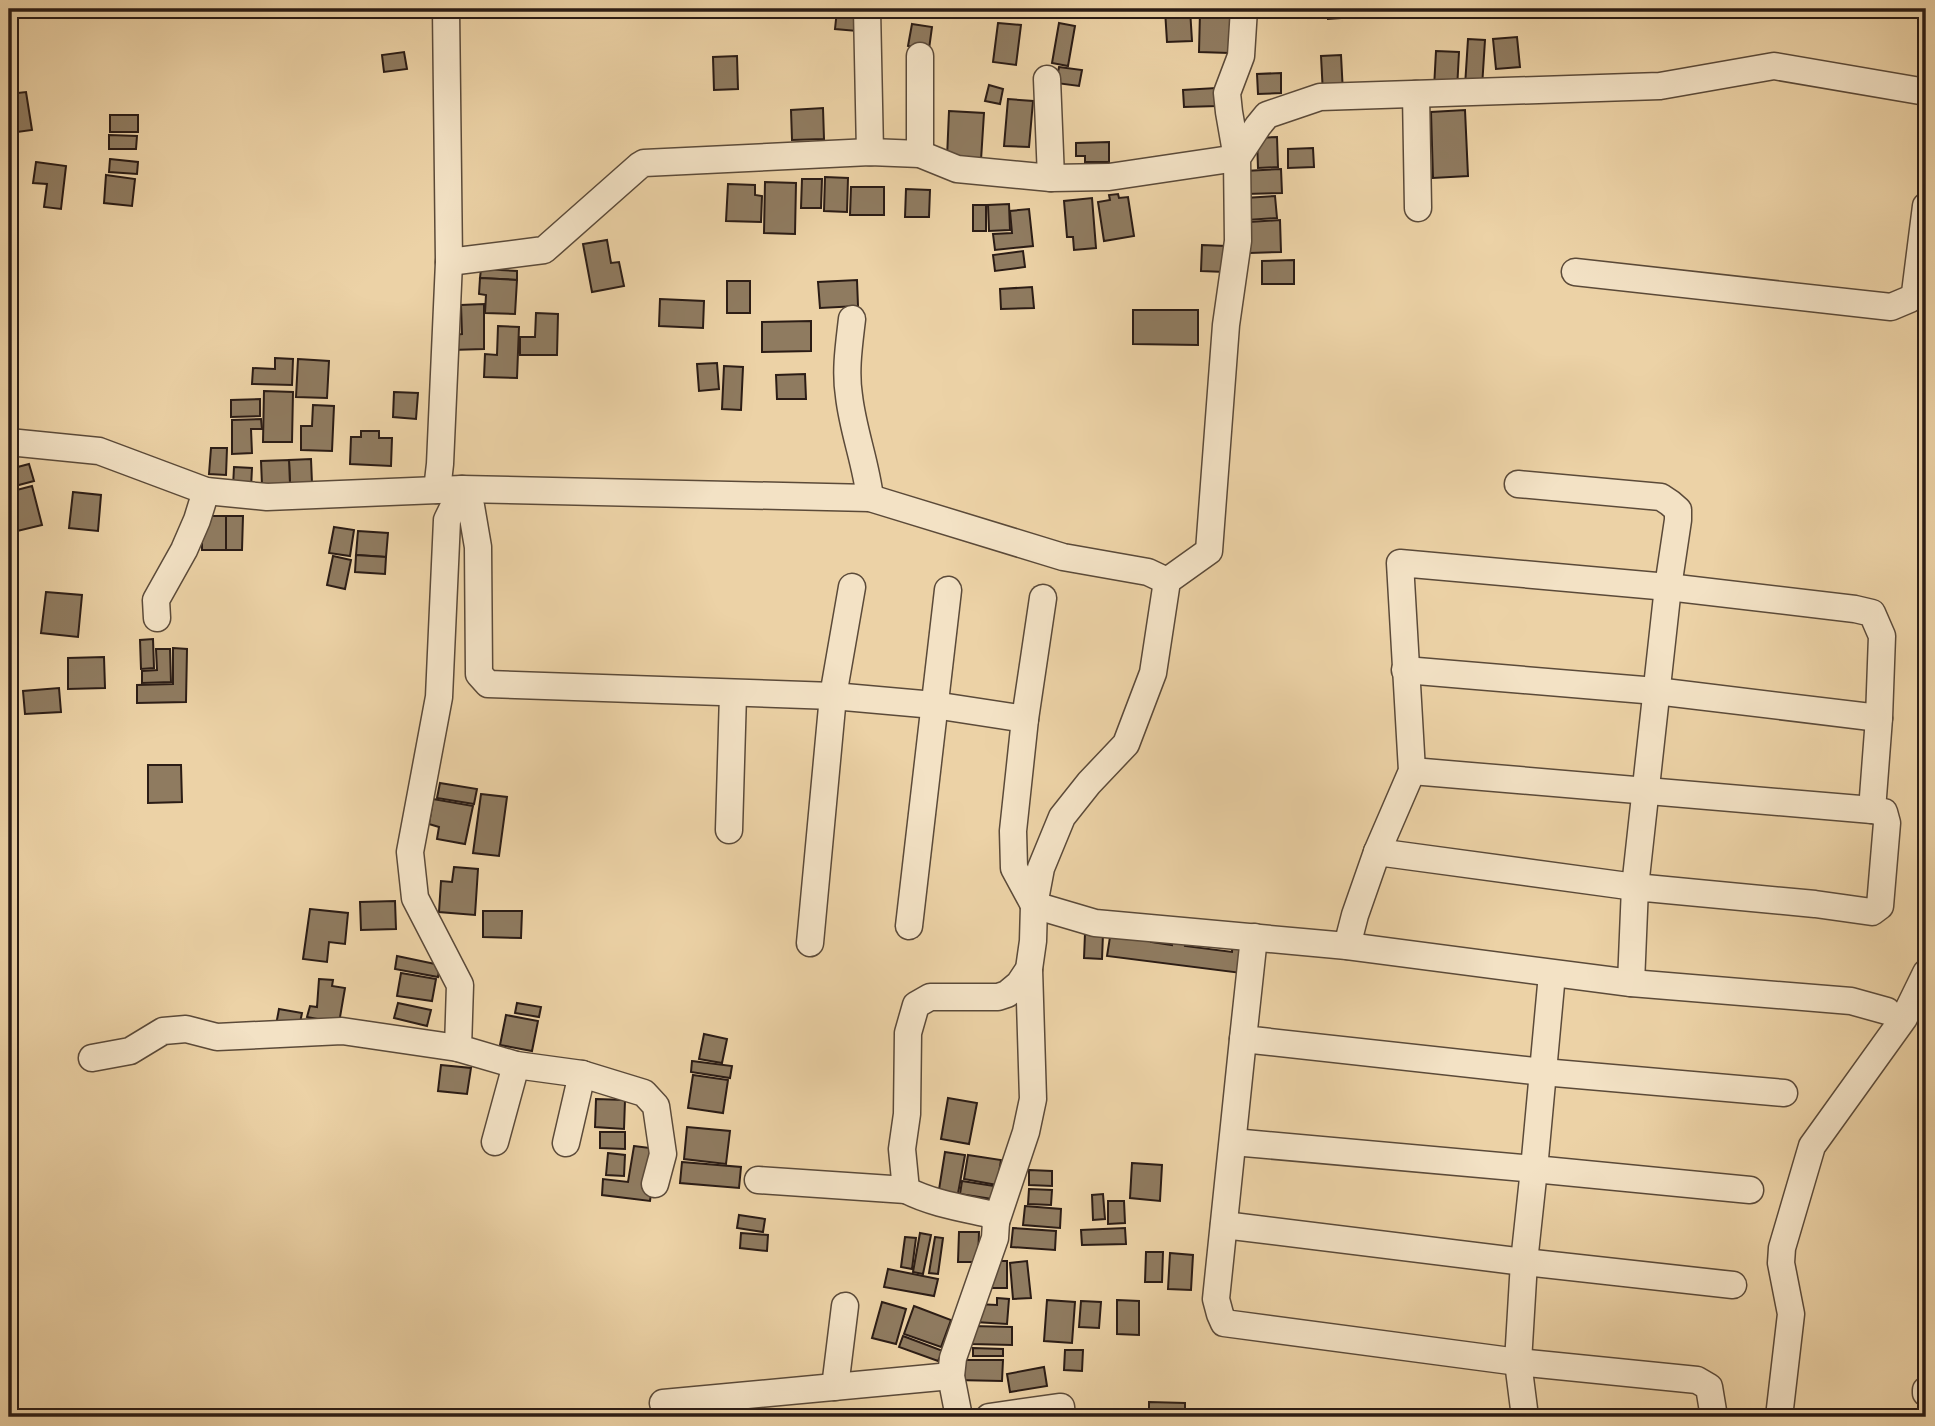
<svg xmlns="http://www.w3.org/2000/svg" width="1935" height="1426" font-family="Cardo,serif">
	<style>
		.building { fill: #8f7b60; stroke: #2b1c15; stroke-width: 2 }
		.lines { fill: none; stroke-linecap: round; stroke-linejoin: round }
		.minor-casing { stroke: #5b4a39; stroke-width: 29 }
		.minor { stroke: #f3e2c5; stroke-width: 26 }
	</style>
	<rect width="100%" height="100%" fill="#ecd2a6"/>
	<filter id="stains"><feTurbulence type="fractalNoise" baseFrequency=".00286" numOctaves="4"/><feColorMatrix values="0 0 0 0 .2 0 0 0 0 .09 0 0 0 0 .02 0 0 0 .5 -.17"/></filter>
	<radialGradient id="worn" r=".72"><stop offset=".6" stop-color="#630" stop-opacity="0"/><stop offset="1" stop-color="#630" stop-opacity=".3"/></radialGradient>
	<g class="building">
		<polygon points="1047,9 1078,9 1078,15 1047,11"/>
		<polygon points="1190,9 1192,41 1167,42 1165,10"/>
		<polygon points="1328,9 1354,9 1355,17 1328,19"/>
		<polygon points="837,10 858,12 857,31 835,29"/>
		<polygon points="1200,12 1231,13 1229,53 1199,52"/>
		<polygon points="998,23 1021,25 1016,65 993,62"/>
		<polygon points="1059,23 1075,26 1068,66 1052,63"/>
		<polygon points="912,24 932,27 929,49 908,46"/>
		<polygon points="1517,37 1520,67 1496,69 1493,39"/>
		<polygon points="1468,39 1485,40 1482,87 1465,86"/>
		<polygon points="1436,51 1459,52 1457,90 1434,88"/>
		<polygon points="404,52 407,69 384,72 382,55"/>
		<polygon points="1341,55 1343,93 1323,94 1321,56"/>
		<polygon points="737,56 738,89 714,90 713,57"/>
		<polygon points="1059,67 1082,70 1079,86 1056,83"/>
		<polygon points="1281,73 1281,93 1258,94 1257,74"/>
		<polygon points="989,85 1003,89 1000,104 985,101"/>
		<polygon points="1216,88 1217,106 1184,107 1183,90"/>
		<polygon points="26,92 32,130 9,133 9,94"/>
		<polygon points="1008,99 1033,101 1029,147 1004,146"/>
		<polygon points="823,108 824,139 792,140 791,110"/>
		<polygon points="1465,110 1468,176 1433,178 1431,112"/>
		<polygon points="949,111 984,113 981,160 947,158"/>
		<rect x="110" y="115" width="28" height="17"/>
		<polygon points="109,135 137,136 136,149 109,149"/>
		<polygon points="1277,137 1278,167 1258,168 1257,138"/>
		<polygon points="1109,142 1109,162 1085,162 1085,156 1076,156 1076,143"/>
		<polygon points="1313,148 1314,167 1288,168 1288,149"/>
		<polygon points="110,159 138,162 137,174 109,172"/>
		<polygon points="36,162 66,166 61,209 44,207 47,184 33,183"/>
		<polygon points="1281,169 1282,193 1246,194 1245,171"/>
		<polygon points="106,175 135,179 132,206 104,203"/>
		<polygon points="825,177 848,178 847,212 824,211"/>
		<polygon points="802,179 822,179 821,208 801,208"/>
		<polygon points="765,182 796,183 795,234 764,233"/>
		<polygon points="728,184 755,185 755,195 762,196 761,222 726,221"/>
		<polygon points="851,187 884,187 884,215 850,215"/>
		<polygon points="906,189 930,190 929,217 905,217"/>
		<polygon points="1118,194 1119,198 1128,197 1134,236 1104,241 1098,202 1110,200 1109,195"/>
		<polygon points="1275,196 1277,218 1247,220 1245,198"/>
		<polygon points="1092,198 1096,248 1074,250 1073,237 1067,237 1064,201"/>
		<polygon points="1009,204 1010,230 989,231 988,205"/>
		<rect x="973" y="205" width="13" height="26"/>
		<polygon points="1029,209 1033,246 995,250 993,234 1012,233 1010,211"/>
		<polygon points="1280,220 1281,252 1250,253 1249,222"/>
		<polygon points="607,240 611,263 619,262 624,286 592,292 583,244"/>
		<polygon points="1202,245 1226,246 1225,272 1201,271"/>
		<polygon points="1023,251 1025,267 995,271 993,255"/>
		<polygon points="1294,260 1294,284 1262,284 1262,261"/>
		<polygon points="481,269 517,271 517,280 480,278"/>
		<polygon points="480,278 517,280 515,314 485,313 486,295 479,294"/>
		<polygon points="857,280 858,306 820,308 818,282"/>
		<rect x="727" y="281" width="23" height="32"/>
		<polygon points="1032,287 1034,308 1001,309 1000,289"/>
		<polygon points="660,299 704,301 703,328 659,326"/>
		<polygon points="484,304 484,349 451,350 451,335 462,334 461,305"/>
		<polygon points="1133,310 1198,310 1198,345 1133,344"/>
		<polygon points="536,313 558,314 557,355 520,355 520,337 535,337"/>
		<polygon points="811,321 811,351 762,352 762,322"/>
		<polygon points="498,326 519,327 517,378 484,377 485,354 497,355"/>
		<polygon points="275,358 293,359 292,385 252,384 253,368 275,369"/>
		<polygon points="298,359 329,361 327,398 296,397"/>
		<polygon points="717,363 719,389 699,391 697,364"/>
		<polygon points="724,366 743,367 741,410 722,409"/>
		<polygon points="805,374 806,399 777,399 776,375"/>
		<polygon points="264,391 293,392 292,442 263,442"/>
		<polygon points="394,392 418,393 416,419 393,417"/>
		<polygon points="260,399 260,416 231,417 231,400"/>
		<polygon points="313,405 334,406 332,451 301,450 301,426 312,426"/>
		<polygon points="261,419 262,429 251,429 252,453 232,454 232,420"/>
		<polygon points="361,431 379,431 379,438 392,438 391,466 350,464 351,437 361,437"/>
		<polygon points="211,448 227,448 226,475 209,474"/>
		<polygon points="311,459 312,483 290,484 289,460"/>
		<polygon points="289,460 290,484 262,485 261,461"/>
		<polygon points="29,464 34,481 15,486 10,469"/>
		<polygon points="234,467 252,468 251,488 233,487"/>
		<polygon points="32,486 42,525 9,533 9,492"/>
		<polygon points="73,492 101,495 98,531 69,528"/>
		<rect x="202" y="516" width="24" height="34"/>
		<polygon points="226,516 243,516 242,550 226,550"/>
		<polygon points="334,527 354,530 350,556 329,553"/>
		<polygon points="358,531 388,533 386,557 356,555"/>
		<polygon points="356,555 386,557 385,574 355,572"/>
		<polygon points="333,556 351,560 345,589 327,585"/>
		<polygon points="46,592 82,595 78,637 41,633"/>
		<polygon points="153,639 154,668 141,669 140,640"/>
		<polygon points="173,648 187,649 186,702 137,703 137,685 173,684"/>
		<polygon points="156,649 170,649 171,682 142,683 142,671 157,670"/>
		<polygon points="104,657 105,688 68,689 68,658"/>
		<polygon points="59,688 61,712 25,714 23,691"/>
		<polygon points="148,765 181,765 182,802 148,803"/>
		<polygon points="440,783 477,789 474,804 437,798"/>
		<polygon points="481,794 507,797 499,856 473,853"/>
		<polygon points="433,799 473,806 465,844 437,839 439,827 429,824"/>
		<polygon points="454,867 478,869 475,915 439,912 441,881 452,882"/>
		<polygon points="395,901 396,929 361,930 360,902"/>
		<polygon points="310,909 348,913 345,944 329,942 327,962 303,959"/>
		<polygon points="483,911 522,911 521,938 483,937"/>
		<polygon points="1153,930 1151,942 1172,945 1173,932 1187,934 1185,946 1232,952 1233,940 1245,942 1241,973 1107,956 1110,937"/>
		<polygon points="1085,933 1103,934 1102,959 1084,958"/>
		<polygon points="397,956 440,965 438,977 395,969"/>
		<polygon points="401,973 436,979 432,1001 397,996"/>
		<polygon points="319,979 333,980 332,986 345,988 339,1023 307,1017 310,1006 317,1007"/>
		<polygon points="398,1003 431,1010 427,1026 394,1018"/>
		<polygon points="517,1003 541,1007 539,1017 515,1013"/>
		<polygon points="279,1009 302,1013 299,1028 276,1025"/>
		<polygon points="506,1015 538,1021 532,1051 500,1045"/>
		<polygon points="704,1034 727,1039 722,1063 699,1059"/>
		<polygon points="692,1061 732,1066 730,1078 691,1072"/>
		<polygon points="441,1065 471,1068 467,1094 438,1091"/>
		<polygon points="693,1075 728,1080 723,1113 688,1108"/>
		<polygon points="948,1098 977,1103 969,1144 941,1139"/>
		<polygon points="596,1099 625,1100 624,1129 595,1127"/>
		<polygon points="687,1127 730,1131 726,1164 684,1159"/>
		<polygon points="600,1132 625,1132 625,1149 600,1148"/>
		<polygon points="634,1146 658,1149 650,1201 602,1195 603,1179 628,1182"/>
		<polygon points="945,1152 965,1155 957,1199 938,1196"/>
		<polygon points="608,1153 625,1155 624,1176 606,1175"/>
		<polygon points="968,1155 1001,1160 997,1185 964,1179"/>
		<polygon points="682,1162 741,1167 739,1188 680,1183"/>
		<polygon points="1132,1163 1162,1165 1160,1201 1130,1198"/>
		<polygon points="1029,1170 1052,1171 1052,1186 1029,1185"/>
		<polygon points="962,1181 994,1186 992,1199 960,1194"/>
		<polygon points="1029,1189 1052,1190 1051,1205 1028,1204"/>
		<polygon points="1103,1194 1105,1219 1093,1220 1092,1195"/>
		<polygon points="1108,1201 1124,1201 1125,1223 1108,1224"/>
		<polygon points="1025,1206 1061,1209 1060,1228 1023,1225"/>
		<polygon points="739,1215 765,1219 763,1232 737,1228"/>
		<polygon points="1013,1228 1056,1231 1055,1250 1011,1247"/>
		<polygon points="1125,1228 1126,1244 1082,1245 1081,1230"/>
		<polygon points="959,1232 979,1232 978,1262 958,1262"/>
		<polygon points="741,1233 768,1235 767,1251 740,1248"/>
		<polygon points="920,1233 931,1235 923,1274 913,1272"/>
		<polygon points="905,1237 916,1238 912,1269 901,1267"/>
		<polygon points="935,1237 943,1238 938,1274 929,1273"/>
		<polygon points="1146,1252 1163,1252 1162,1282 1145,1282"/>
		<polygon points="1170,1253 1193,1255 1191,1290 1168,1289"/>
		<rect x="990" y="1261" width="17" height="27"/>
		<polygon points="1027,1261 1031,1298 1013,1299 1010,1263"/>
		<polygon points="888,1269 938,1279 934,1296 884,1287"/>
		<polygon points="997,1298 1009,1299 1007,1324 975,1322 977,1304 997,1305"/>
		<polygon points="1047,1300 1075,1302 1072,1343 1044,1341"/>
		<polygon points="1117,1300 1139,1301 1139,1335 1117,1334"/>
		<polygon points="1081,1301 1101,1302 1099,1328 1079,1327"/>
		<polygon points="882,1302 906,1309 896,1344 872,1338"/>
		<polygon points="914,1306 951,1320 941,1347 904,1334"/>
		<polygon points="972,1326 1012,1327 1012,1345 971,1344"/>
		<polygon points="903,1336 943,1351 938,1361 899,1347"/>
		<polygon points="973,1348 1003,1349 1003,1356 973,1356"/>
		<polygon points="1065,1350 1083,1350 1082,1371 1064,1370"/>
		<polygon points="956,1360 1003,1360 1002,1381 956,1380"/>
		<polygon points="1044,1367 1047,1386 1010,1392 1007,1374"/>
		<polygon points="1149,1402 1185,1403 1185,1417 1149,1417"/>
	</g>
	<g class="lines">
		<defs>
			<g id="minor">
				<polyline points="867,9 870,152"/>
				<polyline points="1047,79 1051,178"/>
				<polyline points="1416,94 1418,208"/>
				<polyline points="920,154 920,56"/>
				<polyline points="449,262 544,250 639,166 644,163 870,152 920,154 957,169 1051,178 1109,177 1237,158 1229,112 1227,93 1241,56 1244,9"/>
				<polyline points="1575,272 1891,307 1910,299 1915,293 1926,206"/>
				<path d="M852,319c-3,26 -7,52 -3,77 4,35 17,67 21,102"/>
				<polyline points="9,442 99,451 206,491 267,497 462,489 471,506 478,547 479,674 488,684 833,696 934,705 1025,719 1013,831 1014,868 1034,905 1095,923 1347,946 1631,983 1851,1001 1887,1011"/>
				<polyline points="437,490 440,464 449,262 446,9"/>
				<polyline points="157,618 156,600 184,550 197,520 206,491"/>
				<polyline points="1405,670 1656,691 1879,718"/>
				<polyline points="1025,719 1043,598"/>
				<polyline points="1412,771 1872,810"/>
				<polyline points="729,830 733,694"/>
				<polyline points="1377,852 1635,887 1668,587 1678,520 1678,510 1670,503 1661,497 1518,484"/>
				<polyline points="909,926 948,590"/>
				<polyline points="1254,937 1243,1039 1543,1072 1784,1093"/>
				<polyline points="810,943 833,696 852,587"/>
				<polyline points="1347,946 1355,915 1377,852 1412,771 1400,563 1668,587 1855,609 1872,613 1882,636 1879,718 1872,810 1884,812 1887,823 1880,906 1872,912 1815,904 1635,887 1631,983"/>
				<polyline points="1243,1039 1216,1299 1220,1314 1224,1323 1518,1362 1697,1380 1709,1387 1714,1417"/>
				<polyline points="92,1058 130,1051 163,1031 186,1029 217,1037 342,1031 458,1048"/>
				<polyline points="495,1142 516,1065"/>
				<polyline points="1233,1142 1534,1169 1552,974"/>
				<polyline points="566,1143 582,1074"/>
				<polyline points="758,1180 906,1190"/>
				<polyline points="655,1184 663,1154 656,1106 644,1093 582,1074 516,1065 458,1048 460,985 415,898 410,852 439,697 447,520 462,489 870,498 1063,557 1148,572 1167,581"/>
				<polyline points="996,1222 1026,1132 1033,1099 1029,969"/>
				<polyline points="1224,1225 1524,1262 1733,1285"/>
				<polyline points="835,1387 845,1306"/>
				<polyline points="1926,1390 1926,1393"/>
				<polyline points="663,1403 951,1376"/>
				<path d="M959,1417l-8,-41 2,-18 42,-120 1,-16 -7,-8c-27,-6 -58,-11 -83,-24l-4,-41 5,-35 1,-81 8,-28 14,-8h68l9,-3 12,-10 10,-15 4,-28 1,-36 7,-37 21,-51 27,-34 37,-39 27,-71 14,-92 42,-30 17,-226 12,-84 -1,-83 21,-32 9,-11 53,-18 340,-11 114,-20 152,26"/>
				<polyline points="989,1417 1059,1407 1061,1407 1062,1417"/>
				<polyline points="1525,1417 1518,1362 1524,1262 1534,1169 1750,1190"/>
				<polyline points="1779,1417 1791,1314 1781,1263 1782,1248 1812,1146 1904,1018 1926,973"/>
			</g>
		</defs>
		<use href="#minor" class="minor-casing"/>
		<use href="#minor" class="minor"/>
	</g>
	<rect width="1935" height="1426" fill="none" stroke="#ecd2a6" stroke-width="35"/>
	<rect x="10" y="10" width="1914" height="1405" fill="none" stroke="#2b1c15" stroke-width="3.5"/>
	<rect x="18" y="18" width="1900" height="1391" fill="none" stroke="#2b1c15" stroke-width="2"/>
	<rect width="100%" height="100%" filter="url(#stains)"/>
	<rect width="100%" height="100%" fill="url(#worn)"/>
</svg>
